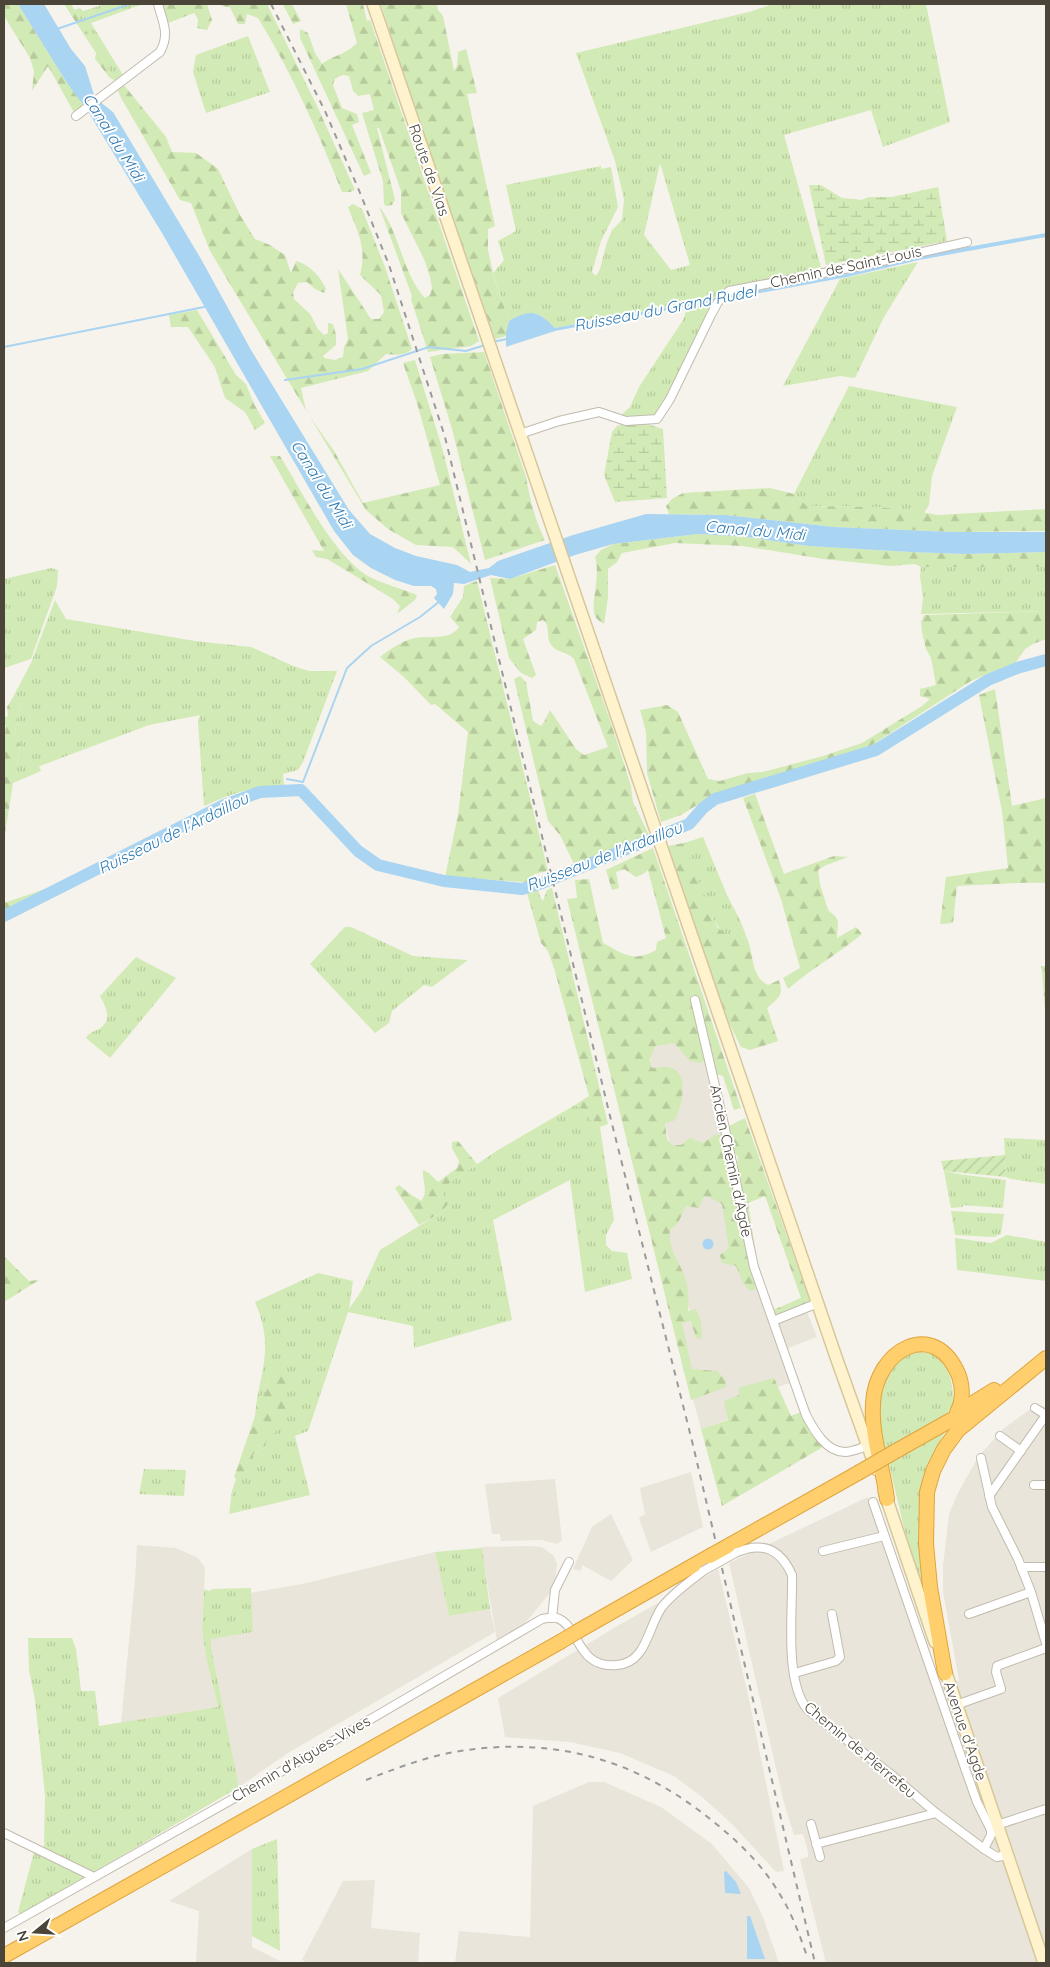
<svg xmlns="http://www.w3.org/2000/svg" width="1050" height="1967" font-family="Quicksand,sans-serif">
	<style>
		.residential { fill: #eae5da }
		.grass { fill: url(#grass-tufts); fill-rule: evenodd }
		.forest { fill: url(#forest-firs) }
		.wetland { fill: url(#wetland-marsh) }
		.garden { fill: url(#garden-furrows) }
		.water { fill: #a9d4f2 }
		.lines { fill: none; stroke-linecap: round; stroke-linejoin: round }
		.stream { stroke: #a9d4f2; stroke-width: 2 }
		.river { stroke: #a9d4f2; stroke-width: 12 }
		.street-casing { stroke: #c2bbae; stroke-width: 10 }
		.secondary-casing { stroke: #d6c79b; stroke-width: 14 }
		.highway-casing { stroke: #e0a43c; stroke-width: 16 }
		.street { stroke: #fff; stroke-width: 8 }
		.secondary { stroke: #fff3cd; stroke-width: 11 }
		.highway { stroke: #ffcf6e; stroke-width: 14 }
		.rail { stroke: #9a9a9a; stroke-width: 2; stroke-dasharray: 6 6; stroke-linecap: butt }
		.street-bridge-casing { stroke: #c2bbae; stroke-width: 10; stroke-linecap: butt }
		.highway-bridge-casing { stroke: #e0a43c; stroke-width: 16; stroke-linecap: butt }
		.street-bridge { stroke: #fff; stroke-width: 8 }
		.highway-bridge { stroke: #ffcf6e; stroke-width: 14 }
		.labels { text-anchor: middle; stroke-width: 4; stroke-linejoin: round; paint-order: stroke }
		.street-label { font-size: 15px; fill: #4b4439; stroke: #fff }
		.water-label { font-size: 16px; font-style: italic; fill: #2e7ab2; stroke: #fff }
	</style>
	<defs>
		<pattern id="grass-tufts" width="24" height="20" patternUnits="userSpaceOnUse" patternTransform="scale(1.25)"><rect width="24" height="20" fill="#d2eab5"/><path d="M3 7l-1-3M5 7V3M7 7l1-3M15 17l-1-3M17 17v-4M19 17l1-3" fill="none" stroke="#b6ca9c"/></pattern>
		<pattern id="forest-firs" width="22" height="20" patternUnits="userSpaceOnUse" patternTransform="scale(1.25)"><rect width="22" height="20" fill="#d2eab5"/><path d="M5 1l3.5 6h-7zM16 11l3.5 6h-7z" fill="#b6ca9c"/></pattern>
		<pattern id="wetland-marsh" width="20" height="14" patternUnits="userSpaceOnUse" patternTransform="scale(1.25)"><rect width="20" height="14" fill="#d2eab5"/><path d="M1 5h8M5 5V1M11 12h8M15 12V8" fill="none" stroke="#b6ca9c"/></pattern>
		<pattern id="garden-furrows" width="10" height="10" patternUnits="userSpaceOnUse" patternTransform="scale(1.25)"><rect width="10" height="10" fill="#d2eab5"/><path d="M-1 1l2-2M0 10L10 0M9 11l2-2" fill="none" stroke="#b6ca9c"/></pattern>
	</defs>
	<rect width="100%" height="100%" fill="#f6f3ec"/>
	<g class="residential">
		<polygon points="702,1040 725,1144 684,1144 671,1149 648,1048 664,1044"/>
		<polygon points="703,1192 734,1196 771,1324 807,1312 817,1337 780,1351 790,1383 734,1401 737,1416 701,1429 673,1325 692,1318 660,1217"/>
		<polygon points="1036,1405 1046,1407 1046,1963 826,1963 800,1859 808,1857 808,1852 803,1834 794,1835 783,1799 729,1563 868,1497 935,1689 959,1680 943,1592 943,1566 949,1514 958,1493 978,1457 1003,1429"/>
		<polygon points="691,1472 703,1527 651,1552 639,1518 645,1514 640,1488"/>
		<polygon points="555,1479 562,1540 557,1544 542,1540 501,1541 500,1534 492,1534 485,1484"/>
		<polygon points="611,1514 633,1560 611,1581 582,1565 581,1571 573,1569 592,1527"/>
		<polygon points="137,1545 176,1548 198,1558 205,1568 202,1631 207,1662 218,1707 121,1723 135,1580"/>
		<polygon points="528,1546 542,1547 554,1556 557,1564 555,1581 550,1593 525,1623 497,1641 481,1547"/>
		<polygon points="435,1552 449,1616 490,1609 495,1632 288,1753 239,1787 211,1647 211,1638 253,1632 250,1593 302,1584"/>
		<polygon points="718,1569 747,1690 784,1871 776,1872 733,1825 702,1797 674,1776 620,1753 570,1742 505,1737 498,1698 619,1625"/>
		<polygon points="589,1782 604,1782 661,1807 712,1844 749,1888 763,1917 779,1963 455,1963 459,1931 530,1937 533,1806"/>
		<polygon points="252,1849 252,1947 284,1963 196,1963 199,1911 169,1901"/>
		<polygon points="375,1880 371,1928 420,1933 418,1963 308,1963 302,1960 343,1881"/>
	</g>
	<g class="grass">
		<polygon points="105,4 143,4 91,23 123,75 117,81 114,80 74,10 80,8 83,11"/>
		<path d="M773,4h153l24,118 -67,25 -12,-37 -87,25 37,132 -96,23 -5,7 -165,31c-17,-19 -25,-18 -46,-7l-16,-48 11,-13 -6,-19 18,-10 -10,-46 95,-19v3l10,-2 7,40 -17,34 -9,31 4,4 4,-7 6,-24 6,-15 10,-10 2,-21 -9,-38 -39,-108 173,-41zM660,163l30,102 -19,5 -27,-35z"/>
		<polygon points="248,36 270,92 206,113 193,72 196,55"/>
		<polygon points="918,262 884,317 855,378 840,376 783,386 840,279"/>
		<polygon points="711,301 709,314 661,412 655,416 619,417 630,407 639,387 683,320 688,306"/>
		<polygon points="849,386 957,407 932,476 929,505 924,513 875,507 807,506 794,494"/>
		<polygon points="921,567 1046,567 1046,611 921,614 923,598 920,576"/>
		<polygon points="51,568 58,570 57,586 31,659 4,668 4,579"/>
		<path d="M55,600l11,19 129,22 56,6 42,19 16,5h28l-34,91 -5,8 -15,4 1,11c-34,3 -49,7 -80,21l-6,-84 2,-7 -51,10 -133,50 4,-31 -6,-8 6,-29 -8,-8 19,-36z"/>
		<path d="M703,837l24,58 13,25 7,18c-6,-1 -15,-1 -20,-3 -16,-6 -36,-74 -43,-92z"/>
		<polygon points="345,927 351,927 413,956 468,960 432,987 424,985 392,1011 389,1023 375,1033 310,964"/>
		<path d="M136,957l40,21 -66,80 -24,-20c4,-6 7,-6 13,-9 14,-9 7,-22 1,-33z"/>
		<polygon points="1041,966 1046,966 1046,1026 1042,971"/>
		<path d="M575,1105l12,6 4,9 9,7 14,93 -8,15v10l6,6 15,2 5,26 -47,13 -15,-112 -77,40 19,100 -98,28 -1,-22 -65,-14 -40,119 -13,5 15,59 -81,19 3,-23 4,-12 17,-13v-12l12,-6 3,-74 -3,20 -8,4c8,-38 14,-59 -2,-96l63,-29 35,8 -4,28 13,-19 18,-40 60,-37v-24l58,-39z"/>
		<polygon points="1004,1138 1046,1140 1046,1184 1011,1179 1006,1177"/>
		<polygon points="944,1171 958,1174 1006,1180 1003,1208 963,1205 963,1207 951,1208"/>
		<polygon points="951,1211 1004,1214 1001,1234 994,1237 955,1235"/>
		<polygon points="1007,1235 1046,1242 1046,1281 957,1270 955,1238 991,1243"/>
		<path d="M920,1352c5,1 12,1 16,4 15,11 17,31 18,48l-8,10 -61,37 -6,-27 -2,-23 13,-33 15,-12z"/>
		<polygon points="946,1430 926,1468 919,1507 921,1580 908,1545 889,1464"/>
		<polygon points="144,1469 186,1470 184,1496 139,1494"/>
		<polygon points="482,1548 490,1609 449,1616 435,1552"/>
		<polygon points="251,1588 253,1632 211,1639 211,1647 239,1787 94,1872 49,1853 44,1848 45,1795 35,1700 29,1670 28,1638 72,1638 76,1649 81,1691 95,1691 99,1726 218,1707 207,1662 202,1631 204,1589 210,1591 212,1589"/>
		<polygon points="277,1839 280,1951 252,1936 252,1849"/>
		<polygon points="34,1852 82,1873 84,1877 83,1880 20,1914 18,1912"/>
	</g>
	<g class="forest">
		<polygon points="4,4 18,4 67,83 85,106 76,116 48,66 32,91 34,71 30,58 4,16"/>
		<polygon points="64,4 71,4 114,80 110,78 95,59 96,53"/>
		<polygon points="162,4 207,4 212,20 207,30 197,28 198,19 194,13 168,23"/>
		<path d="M220,4h47l51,104 37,82 -5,2h-8c-24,-60 -50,-119 -84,-174l-11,-4 -2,10h-7l-8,-17 -8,-1z"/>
		<polygon points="283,4 292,4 301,21 293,24"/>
		<path d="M346,4h17l4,17 3,-1 109,321 -8,5 -43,6 -17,-53 1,-3 -33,-90c21,27 24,69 46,92l5,-3 2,-7 -2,-11 -6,-18 -23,-46v-22l-22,-63h-2l18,72 -3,5 -6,1 -2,-2 -1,-23 -21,-68 12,-3 -4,-16 -12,2 -5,-5 -4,-15 -6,-1 -8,3 -2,7 9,23 15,6 2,8 -7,3 19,48 -7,3 -64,-138v-9l8,4 7,20 7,11c13,-10 22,-8 35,-21z"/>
		<polygon points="381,4 437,4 438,10 443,16 454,71 457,66 458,52 466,49 477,93 467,94 495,226 488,229 488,250 494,277 509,321 506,336 495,339 414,108"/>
		<path d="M124,85l42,52 6,15 24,1 22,16 22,46 15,24 15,6 15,10 6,18 5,-12c13,3 25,16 30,28l-2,4 -9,-4 -8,-7 -9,1 -5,9 1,7 16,15 8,15 6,6 4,-2v-10l5,1 3,11v10l-13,11 1,2 11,2 8,-3 1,-10 4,-8 -10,-70 33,50h8l5,-7 -3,-17 -21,-20c7,-28 -2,-42 -12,-68l5,-3 9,5 23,58 27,82c-7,7 -17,6 -26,5l-18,17 -67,17 5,23 28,40 29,52 77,-18 -23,-82 -14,-40 12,-3 28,91 28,113 -18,-17 -37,-2 -28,-16 -22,-19 -156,-259 -19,-48 -11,-3 -60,-104 -3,-8z"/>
		<polygon points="197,310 236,375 246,384 254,404 265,423 255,430 245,412 225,398 215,367 188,327 171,327 169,315"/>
		<path d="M484,352l42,125c4,22 9,43 19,63l-60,20 -33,-131 -22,-72 12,-3z"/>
		<path d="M270,456h10c23,37 49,91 83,117 11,8 40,16 54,22l-2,5 -18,14 3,-8 -7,-7 -66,-40 -11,-2 -4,-7 12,1z"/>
		<polygon points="770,488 794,494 807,506 875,507 912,510 937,515 1046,509 1046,531 952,532 834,527 725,515 669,514 666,506 672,499 683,493"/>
		<path d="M698,534l49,3 63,9 102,6 51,2 83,-2v15h-125l-6,-3 -24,2 -68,-7 -80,-13 -68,-3 -53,10 -5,9 -9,7v29l-4,26c-3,-2 -7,-4 -9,-8 -5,-13 6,-40 0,-59l6,-7 12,-6z"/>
		<path d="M555,565l56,158 20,63 2,16 16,33 -74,31 -15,-31 -12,-14 -34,-142 6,-3 6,6 7,39 8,5 3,-4 6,-12 26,39 8,6 24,-8 -34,-88c-7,-8 -19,-6 -24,-16 -3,-6 -1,-14 -4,-20l-3,-3 -6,2 -1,8 -13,9 13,36 -4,3 -11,-5 -12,-15 -19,-80 19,1z"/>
		<path d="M477,581l71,290 -14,3c4,10 3,19 9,27l4,-11 5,-2 56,236 -8,3 -9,-7 -4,-9 -12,-6 14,-9 -35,-128 -6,-17 -7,-8 -17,-61 -79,-5 13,-62 10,-83 -33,-28 -4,1 -27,-28 -24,-20c10,-8 22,-16 35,-19 14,-3 35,3 44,-11l-9,-10 13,-20 1,-11z"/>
		<polygon points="1046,611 1046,639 1033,644 1025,649 1016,662 971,681 866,749 715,794 681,815 661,822 647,773 646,732 640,710 667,705 678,712 708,779 720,781 748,773 763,772 823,756 862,743 922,706 930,699 920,696 920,689 936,685 931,658 926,649 922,632 921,622 924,615"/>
		<path d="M995,689l17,117 34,-8v85c-30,-1 -59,2 -89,3l-4,37 -13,1 6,-47 62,-9 -6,-57 -23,-116z"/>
		<polygon points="12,699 20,707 14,736 20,744 16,774 39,766 41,771 13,783 4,840 4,744 6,725 4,726 4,718 8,716 7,707"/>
		<path d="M755,794l29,80 50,-18 14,1 -24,9 -6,4 2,14 8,26 7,6 3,5 -1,17 19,-11 6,7c-24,20 -51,35 -74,55l-5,-11 17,-10 -19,-69 -38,-101z"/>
		<path d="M684,843l33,84 10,8 20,3c7,17 4,39 21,47l11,-5c5,16 0,17 -12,28l11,33 -28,9 -9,-3 -14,-28 -60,-173z"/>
		<path d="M653,848l88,260 -7,2 -11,-34 -7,-2 -4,-18 -12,7 -10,-2 -16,-18 -19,3 -5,13 2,9c7,-1 16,-3 23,2 14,8 6,40 -1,51l-9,2 2,16 5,6h9l9,-7 13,5 12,-8 8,-1 35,154 -8,3 -7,-8 -7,-17 -14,-3 -2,-8 9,-7 -7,-44 -11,-6 -7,-2 -5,12 -13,-2 -8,17 -8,7c-2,18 8,29 14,45 5,12 5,24 4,36l8,-2 5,13 1,17 -6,-1 -5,-17 -9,2 10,46 25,2 9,9v7l-35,13 -124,-501 10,-1 -2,-18 14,-1 14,64c21,11 30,20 53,7l1,-8 9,-4 -18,-68 -5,4 -7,3 -12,-8 -8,3 3,16 -7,2 -6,-20z"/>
		<polygon points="45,889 45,890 4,910 4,903"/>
		<path d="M745,1118l66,186 -36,14 -2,-8 28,-12 -36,-102 -17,7 10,65c-6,-27 -25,-87 -20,-111l-6,-8 -5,-22z"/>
		<path d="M458,1141l19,23 -36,25 7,15 -8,9 -21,12 -24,-37 4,-3 11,9 11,7c8,-9 1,-21 2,-31l6,3 9,9 19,-14 2,-7 -7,-13v-6z"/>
		<polygon points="4,1256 29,1281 39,1280 4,1302"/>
		<path d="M282,1369c8,22 10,58 -15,68l-2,11 -12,6v12l-17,13 -2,-2 21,-61 2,-18 8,-4 3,-20z"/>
		<polygon points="774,1378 791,1416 801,1412 810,1432 823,1447 722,1506 701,1429 728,1420 724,1401 739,1395 738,1388"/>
	</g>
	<g class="wetland">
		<polygon points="809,185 821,185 842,198 861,200 869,197 892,197 938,187 947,241 826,265"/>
		<polygon points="622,424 647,424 663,429 667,498 615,502 604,475 612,432 617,426"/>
	</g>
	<polygon class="garden" points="1005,1155 1006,1177 944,1171 941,1161"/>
	<g class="water">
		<polygon points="18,4 44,4 71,49 85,66 95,98 113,112 201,259 251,350 349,510 370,534 395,548 416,556 457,565 470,572 489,568 498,561 573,535 646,514 725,515 834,527 952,532 1046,532 1046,552 963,554 911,552 809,546 747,537 698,534 613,544 575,555 510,579 491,575 464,584 454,583 453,594 444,609 434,598 437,594 436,589 431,586 414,586 395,580 371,568 353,555 334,531 162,233 87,110 67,83"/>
		<path d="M1046,233v4l-6,1 -121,22 -72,17 -266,49 -26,5 -49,16v-14l3,-12c21,-12 29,-11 46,7l291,-54 72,-18z"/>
		<circle cx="708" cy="1244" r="5.5"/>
		<polygon points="726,1871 736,1882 741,1894 725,1893 724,1872"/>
		<polygon points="747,1916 750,1916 765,1959 747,1959"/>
	</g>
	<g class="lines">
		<g class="stream">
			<polyline points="57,29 130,4"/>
			<polyline points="492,342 507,339"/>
			<polyline points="4,347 204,307"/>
			<polyline points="285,380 362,369 429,347 466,351 485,345"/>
			<polyline points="287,779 303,782 347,668 371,646 420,617 440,601"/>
		</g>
		<polyline class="river" points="4,916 222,806 260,792 301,790 358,851 378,865 444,881 522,889 542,883 689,824 703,808 715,799 876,750 988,680 1017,668 1046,660"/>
		<defs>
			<g id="street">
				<path d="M76,116l84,-64c10,-18 3,-29 -2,-48"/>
				<polyline points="520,434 559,421 599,412 626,421 657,419 670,399 711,315 718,302 729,291 860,266 967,242"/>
				<path d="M695,1000l28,120 31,147 52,148c8,15 20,37 39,37 7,0 16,-4 23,-6"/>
				<polyline points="773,1321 818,1303"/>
				<polyline points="1000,1436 1021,1451"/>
				<polyline points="981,1458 992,1507 1018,1559 1031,1592 1046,1643"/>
				<polyline points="1034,1485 1046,1485"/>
				<polyline points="989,1496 1046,1415 1035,1408"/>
				<polyline points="873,1502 966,1771 977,1802 991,1830 991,1835 984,1849"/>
				<polyline points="823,1551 884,1536"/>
				<path d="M737,1552c27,-11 44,-2 55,23 1,36 -8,105 15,134l86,67 43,37 48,36 13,8 10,-2"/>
				<polyline points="1021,1567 1046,1567"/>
				<polyline points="969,1614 1031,1592"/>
				<polyline points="552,1618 555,1590 569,1562"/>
				<polyline points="795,1673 836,1661 840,1657 832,1614"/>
				<polyline points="956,1705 1001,1689 996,1672 997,1666 1046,1648"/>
				<polyline points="811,1824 820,1857"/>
				<polyline points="997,1825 1046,1809"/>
				<polyline points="4,1833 94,1877"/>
				<polyline points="816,1844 936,1813"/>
				<path d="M4,1928l266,-150 272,-159c5,-1 11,-2 15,-1 23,8 19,51 60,47 30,-2 31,-39 45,-58 11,-14 27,-25 41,-36"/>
			</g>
			<g id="secondary">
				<polyline points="373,4 836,1357 876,1469"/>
				<polyline points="884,1491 935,1642"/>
				<polyline points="943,1664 1044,1963"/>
			</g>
			<g id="highway">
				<polyline points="957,1413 994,1390"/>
				<polyline points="896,1451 967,1411"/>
				<path d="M887,1499c-4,-32 -16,-63 -14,-95 2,-54 62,-88 86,-28 4,12 4,26 -2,37"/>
				<polyline points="728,1546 858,1473"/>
				<polyline points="580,1630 710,1556"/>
				<polyline points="945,1673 930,1587 926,1544 927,1492 933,1471 944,1449 958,1430 1046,1358"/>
				<polyline points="4,1956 560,1642"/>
			</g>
		</defs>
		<use href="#street" class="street-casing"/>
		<use href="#secondary" class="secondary-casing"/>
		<use href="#highway" class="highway-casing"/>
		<use href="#street" class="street"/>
		<use href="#secondary" class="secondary"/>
		<use href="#highway" class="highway"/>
		<g class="rail">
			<polyline points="271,4 325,111 358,188 389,265 445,437 610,1116 692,1441 815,1963"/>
			<path d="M366,1780c31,-12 62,-24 94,-29 98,-15 180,10 255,72 25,20 48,43 64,70 13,20 21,43 29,66"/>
		</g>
		<defs>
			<polyline id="street-bridge" points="703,1571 737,1552"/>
			<g id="highway-bridge">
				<polyline points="858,1473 896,1451"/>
				<polyline points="710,1556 728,1546"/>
				<polyline points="560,1642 580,1630"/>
			</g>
		</defs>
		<use href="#street-bridge" class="street-bridge-casing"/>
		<use href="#highway-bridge" class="highway-bridge-casing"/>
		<use href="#street-bridge" class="street-bridge"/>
		<use href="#highway-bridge" class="highway-bridge"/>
	</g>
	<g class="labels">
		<g class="street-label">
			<text transform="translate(429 170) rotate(71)" y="5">Route de Vias</text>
			<text transform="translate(846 267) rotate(-12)" y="5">Chemin de Saint-Louis</text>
			<text transform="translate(731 1161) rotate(78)" y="5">Ancien Chemin d'Agde</text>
			<text transform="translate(965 1731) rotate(71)" y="5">Avenue d'Agde</text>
			<text transform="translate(860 1750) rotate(40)" y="5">Chemin de Pierrefeu</text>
			<text transform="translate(301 1759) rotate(-30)" y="5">Chemin d'Aigues-Vives</text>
		</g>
		<g class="water-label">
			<text transform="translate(114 137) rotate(58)" y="6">Canal du Midi</text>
			<text transform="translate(665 308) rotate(-11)" y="6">Ruisseau du Grand Rudel</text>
			<text transform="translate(322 484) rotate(58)" y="6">Canal du Midi</text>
			<text transform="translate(755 530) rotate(5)" y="6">Canal du Midi</text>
			<text transform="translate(173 833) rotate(-26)" y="6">Ruisseau de l'Ardaillou</text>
			<text transform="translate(604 856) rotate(-21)" y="6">Ruisseau de l'Ardaillou</text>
		</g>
	</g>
	<rect width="1050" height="1967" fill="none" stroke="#4b4439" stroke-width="10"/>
	<g transform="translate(35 1932) rotate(252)" stroke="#ffffff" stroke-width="4" paint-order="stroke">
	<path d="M0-4L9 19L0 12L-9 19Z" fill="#4b4439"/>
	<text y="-8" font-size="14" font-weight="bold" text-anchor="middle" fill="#4b4439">N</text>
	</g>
</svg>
